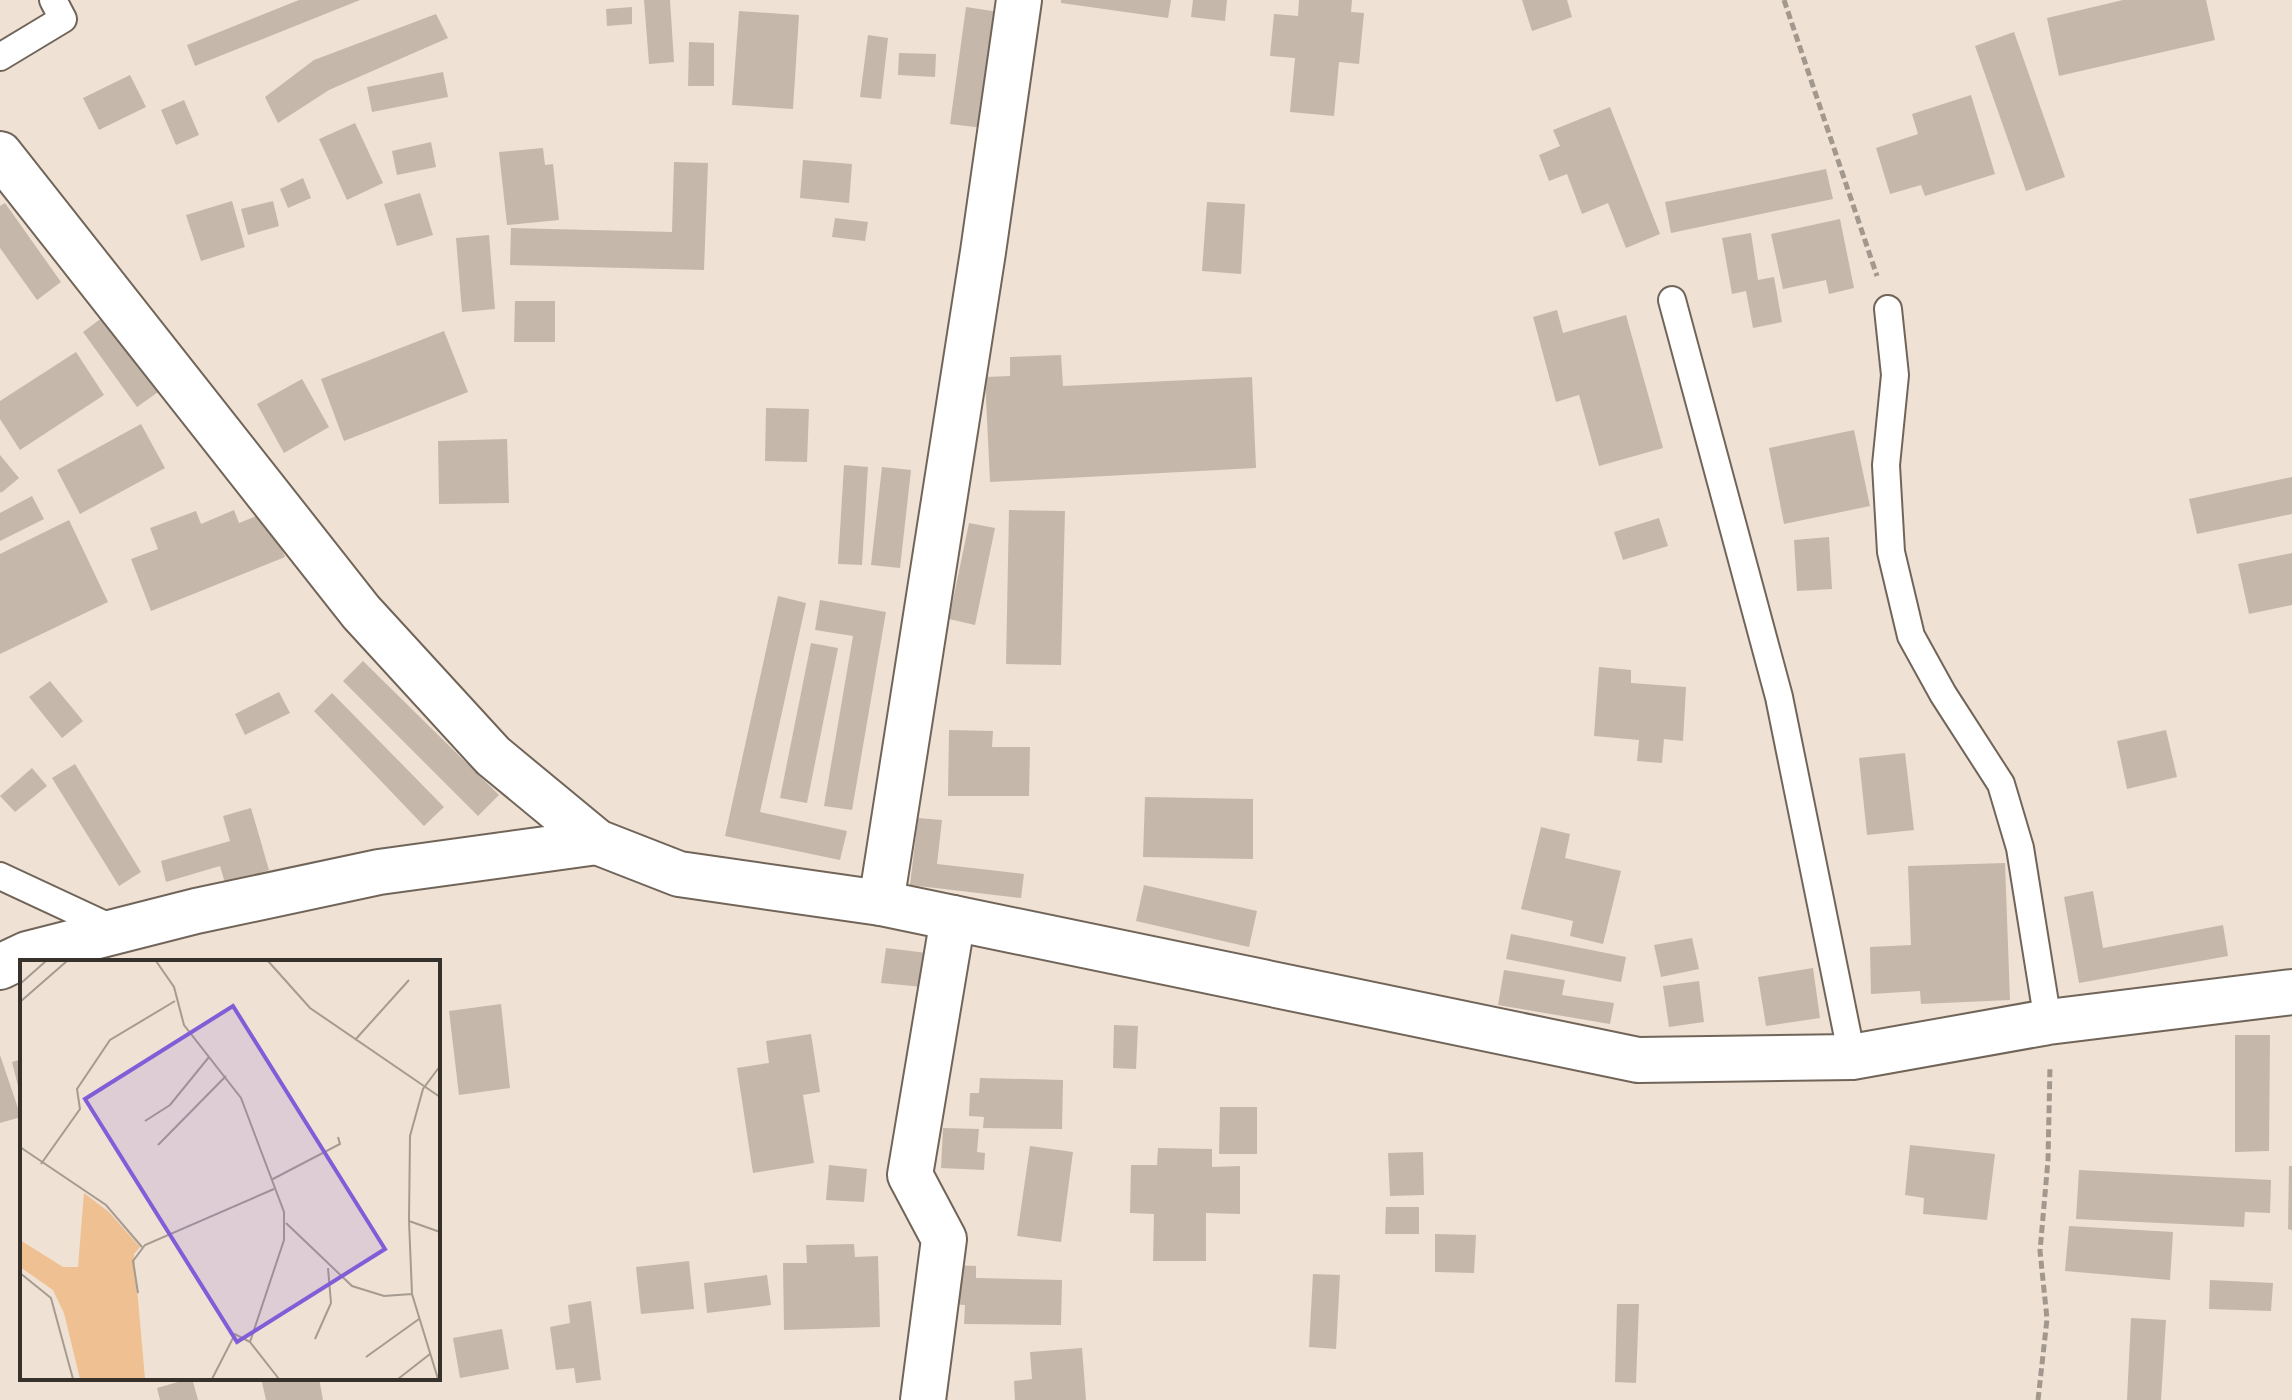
<svg xmlns="http://www.w3.org/2000/svg" width="2292" height="1400" font-family="Lato,sans-serif">
	<style>
		.building { fill: #c5b8ab }
		.lines { fill: none; stroke-linecap: round; stroke-linejoin: round }
		.lane-casing { stroke: #716559; stroke-width: 30 }
		.street-casing { stroke: #716559; stroke-width: 48 }
		.path { stroke: #a3988e; stroke-width: 5; stroke-dasharray: 8 4; stroke-linecap: butt }
		.lane { stroke: #fff; stroke-width: 26 }
		.street { stroke: #fff; stroke-width: 44 }
		.inset-road { fill: none; stroke: #a59b91; stroke-width: 2 }
		.view { fill: #825dd8; fill-opacity: 0.15; stroke: #825dd8; stroke-width: 4 }
		.inset-edge { fill: none; stroke: #37312c; stroke-width: 4 }
	</style>
	<rect width="100%" height="100%" fill="#efe1d4"/>
	<g class="building">
		<polygon points="299,0 360,0 195,66 187,45"/>
		<polygon points="644,0 670,0 674,62 649,64"/>
		<polygon points="1061,0 1171,0 1168,18 1061,3"/>
		<polygon points="1193,0 1227,0 1225,21 1191,17"/>
		<polygon points="1299,0 1352,0 1351,12 1364,13 1359,64 1339,62 1334,116 1290,112 1295,58 1270,56 1274,14 1298,16"/>
		<polygon points="1522,0 1567,0 1572,17 1532,31"/>
		<polygon points="2123,0 2206,0 2215,40 2059,76 2047,18"/>
		<polygon points="632,7 632,24 607,26 606,9"/>
		<polygon points="966,7 999,12 983,128 950,124"/>
		<polygon points="739,11 799,15 793,109 732,105"/>
		<polygon points="436,14 448,38 329,90 278,123 265,97 314,60"/>
		<polygon points="2014,32 2065,177 2026,191 1975,46"/>
		<polygon points="868,35 888,38 881,99 860,97"/>
		<polygon points="689,42 714,43 714,86 688,86"/>
		<polygon points="899,53 936,54 935,77 898,75"/>
		<polygon points="443,72 448,97 372,112 367,87"/>
		<polygon points="130,75 146,107 99,130 83,98"/>
		<polygon points="1971,95 1995,174 1925,196 1921,185 1890,194 1876,148 1918,134 1912,114"/>
		<polygon points="184,100 199,135 176,145 161,110"/>
		<polygon points="1610,107 1660,234 1626,248 1608,203 1582,214 1567,174 1549,181 1539,155 1560,146 1553,130"/>
		<polygon points="355,123 383,183 347,200 319,139"/>
		<polygon points="431,142 436,167 397,175 392,151"/>
		<polygon points="543,148 545,165 553,164 559,220 507,225 499,152"/>
		<polygon points="803,160 852,164 849,203 800,198"/>
		<polygon points="674,162 708,163 704,270 510,265 511,228 672,232"/>
		<polygon points="1826,169 1833,199 1671,233 1665,202"/>
		<polygon points="303,178 311,198 288,208 280,189"/>
		<polygon points="420,193 433,235 397,246 384,204"/>
		<polygon points="232,201 245,247 201,261 186,215"/>
		<polygon points="273,201 279,226 248,235 241,209"/>
		<polygon points="1207,202 1245,204 1241,274 1202,271"/>
		<polygon points="5,203 61,282 37,300 0,248 0,206"/>
		<polygon points="835,218 868,222 865,241 832,237"/>
		<polygon points="1840,219 1854,288 1829,294 1826,280 1783,289 1771,234"/>
		<polygon points="1751,233 1758,280 1774,277 1782,322 1753,328 1746,291 1732,294 1722,238"/>
		<polygon points="489,235 495,309 462,312 456,238"/>
		<polygon points="515,301 555,301 555,342 514,342"/>
		<polygon points="1557,310 1563,333 1626,315 1663,448 1599,466 1579,395 1556,402 1533,317"/>
		<polygon points="107,314 161,390 137,407 83,332"/>
		<polygon points="444,331 468,392 344,441 321,379"/>
		<polygon points="76,352 104,395 20,450 0,419 0,401"/>
		<polygon points="1061,355 1063,386 1252,377 1256,468 990,482 985,377 1010,376 1010,357"/>
		<polygon points="302,379 329,427 284,453 257,404"/>
		<polygon points="766,408 809,409 807,462 765,461"/>
		<polygon points="141,424 165,468 80,514 57,470"/>
		<polygon points="1854,430 1870,506 1784,524 1769,448"/>
		<polygon points="507,439 509,503 439,504 438,441"/>
		<polygon points="0,455 19,478 1,493 0,491"/>
		<polygon points="844,465 868,467 862,565 838,564"/>
		<polygon points="882,467 911,470 900,568 871,565"/>
		<polygon points="2292,477 2292,514 2197,534 2189,499"/>
		<polygon points="32,496 44,519 0,541 0,513"/>
		<polygon points="234,510 239,523 267,512 285,557 151,611 131,559 158,549 150,528 196,511 201,524"/>
		<polygon points="1009,510 1065,511 1061,665 1006,664"/>
		<polygon points="1659,518 1668,546 1623,560 1614,532"/>
		<polygon points="69,520 108,602 0,654 0,554"/>
		<polygon points="969,523 995,528 975,625 949,619"/>
		<polygon points="1829,537 1832,589 1797,591 1794,540"/>
		<polygon points="2292,553 2292,605 2249,614 2238,564"/>
		<polygon points="778,596 806,603 760,812 847,831 840,860 725,836"/>
		<polygon points="820,600 886,612 852,810 824,806 853,636 815,630"/>
		<polygon points="811,643 838,648 807,803 780,798"/>
		<polygon points="363,661 499,795 478,816 343,681"/>
		<polygon points="1599,667 1631,670 1631,683 1686,687 1683,741 1664,739 1662,763 1637,761 1639,740 1594,736"/>
		<polygon points="50,681 83,721 62,738 29,697"/>
		<polygon points="279,692 290,713 245,735 235,714"/>
		<polygon points="332,693 444,807 424,826 314,711"/>
		<polygon points="949,730 993,731 992,747 1030,747 1029,796 948,796"/>
		<polygon points="2166,730 2177,777 2127,789 2117,741"/>
		<polygon points="1905,753 1914,830 1867,835 1859,758"/>
		<polygon points="75,764 141,872 119,886 52,778"/>
		<polygon points="32,768 47,786 15,812 0,796"/>
		<polygon points="1145,797 1253,799 1253,859 1143,857"/>
		<polygon points="251,808 269,870 225,883 220,866 166,882 161,861 230,841 223,816"/>
		<polygon points="918,818 942,820 937,864 1024,874 1021,898 910,885"/>
		<polygon points="1541,827 1570,834 1565,858 1621,871 1603,944 1570,936 1573,921 1521,909"/>
		<polygon points="2005,863 2010,1000 1921,1004 1920,991 1871,994 1870,947 1911,945 1908,866"/>
		<polygon points="1144,885 1257,911 1249,947 1136,921"/>
		<polygon points="2093,891 2103,948 2223,925 2228,956 2079,983 2064,897"/>
		<polygon points="1511,934 1626,957 1621,982 1506,959"/>
		<polygon points="1692,938 1699,969 1661,977 1654,945"/>
		<polygon points="886,948 927,953 923,987 881,983"/>
		<polygon points="1813,968 1820,1018 1766,1026 1758,977"/>
		<polygon points="1504,970 1565,980 1562,995 1614,1003 1610,1024 1498,1005"/>
		<polygon points="1699,981 1704,1022 1669,1027 1663,986"/>
		<polygon points="501,1004 510,1088 459,1095 449,1011"/>
		<polygon points="1114,1025 1138,1026 1136,1069 1113,1068"/>
		<polygon points="811,1034 820,1092 803,1095 814,1163 753,1173 737,1068 769,1063 766,1041"/>
		<polygon points="2235,1035 2270,1035 2269,1151 2235,1152"/>
		<polygon points="0,1055 21,1117 0,1123"/>
		<polygon points="22,1059 22,1098 21,1098 12,1062"/>
		<polygon points="980,1078 1063,1080 1062,1129 983,1128 984,1117 969,1116 970,1093 979,1093"/>
		<polygon points="1220,1107 1257,1107 1257,1154 1219,1154"/>
		<polygon points="943,1128 979,1129 977,1152 985,1153 984,1170 941,1168"/>
		<polygon points="1910,1145 1995,1154 1987,1220 1923,1214 1924,1198 1905,1195"/>
		<polygon points="1030,1146 1073,1152 1061,1242 1017,1236"/>
		<polygon points="1158,1148 1212,1149 1212,1167 1240,1166 1240,1214 1206,1213 1206,1261 1153,1261 1154,1214 1130,1213 1131,1165 1157,1165"/>
		<polygon points="1423,1152 1424,1195 1390,1196 1388,1153"/>
		<polygon points="829,1165 867,1169 864,1202 826,1200"/>
		<polygon points="2289,1166 2292,1166 2292,1230 2288,1229"/>
		<polygon points="2079,1170 2271,1180 2270,1213 2245,1212 2244,1227 2076,1219"/>
		<polygon points="1386,1207 1419,1207 1419,1234 1385,1234"/>
		<polygon points="2069,1226 2173,1232 2170,1280 2065,1271"/>
		<polygon points="1435,1234 1476,1235 1474,1273 1435,1272"/>
		<polygon points="854,1244 855,1257 878,1256 880,1327 784,1330 783,1263 807,1263 806,1245"/>
		<polygon points="689,1261 694,1309 641,1314 636,1267"/>
		<polygon points="950,1265 976,1266 976,1278 1062,1280 1061,1325 964,1324 965,1305 949,1304"/>
		<polygon points="1313,1274 1340,1275 1336,1349 1309,1347"/>
		<polygon points="767,1275 771,1305 707,1313 704,1283"/>
		<polygon points="2210,1280 2273,1283 2271,1311 2209,1309"/>
		<polygon points="591,1301 601,1380 576,1383 574,1368 556,1370 550,1327 570,1323 568,1305"/>
		<polygon points="1617,1304 1639,1304 1636,1383 1615,1382"/>
		<polygon points="2131,1318 2166,1320 2161,1400 2127,1400"/>
		<polygon points="502,1329 509,1369 460,1378 453,1338"/>
		<polygon points="1082,1348 1086,1400 1015,1400 1014,1381 1032,1379 1030,1352"/>
		<polygon points="192,1378 198,1400 160,1400 157,1388"/>
		<polygon points="261,1378 319,1378 323,1400 266,1400"/>
	</g>
	<g class="lines">
		<defs>
			<g id="lane">
				<polyline points="0,57 63,19 53,0"/>
				<polyline points="1672,300 1779,697 1852,1057"/>
				<polyline points="1888,309 1895,375 1886,465 1891,552 1911,636 1943,694 2001,784 2020,848 2048,1022"/>
				<polyline points="0,876 116,930"/>
			</g>
			<g id="street">
				<polyline points="0,154 361,612 493,756 597,842 679,874 881,903 1638,1060 1852,1057 2048,1022 2292,992"/>
				<polyline points="881,903 983,252 1019,0"/>
				<polyline points="0,967 27,954 196,911 379,872 597,842"/>
				<polyline points="923,1400 944,1239 910,1175 953,918"/>
			</g>
		</defs>
		<use href="#lane" class="lane-casing"/>
		<use href="#street" class="street-casing"/>
		<g class="path">
			<polyline points="1784,0 1877,276"/>
			<polyline points="2038,1400 2047,1319 2040,1251 2048,1160 2050,1066"/>
		</g>
		<use href="#lane" class="lane"/>
		<use href="#street" class="street"/>
	</g>
	<g transform="translate(20 960)">
		<rect width="420" height="420" fill="#efe1d4"/>
		<path d="M64,233l25,19 31,35 -6,7 11,125h-65l-16,-66 -11,-23 -33,-23v-27l43,27h15z" fill="#efc092"/>
		<path class="inset-road" d="M136,1l18,26 10,38 57,73 43,114v28l-34,102 29,37M248,1l42,47 130,89M0,24l26,-23M0,42l47,-41M335,80l54,-60M125,161l25,-16 39,-48M138,185l68,-69M0,187l86,58 36,42M21,204l39,-55 -3,-20 33,-49 65,-39M251,220l69,-36 -2,-7M389,261l31,11M266,263l66,63 32,10 28,-2M0,313l31,25 22,81M118,333l-5,-32 12,-16 129,-56M295,379l16,-36 -3,-35M346,397l53,-38M192,419l23,-45 15,8M378,419l32,-25M418,419l-26,-85 -3,-73 1,-85 13,-47 17,-23"/>
		<path class="view" d="M213,46l152,243 -148,93 -152,-243z"/>
		<rect width="420" height="420" class="inset-edge"/>
	</g>
</svg>
